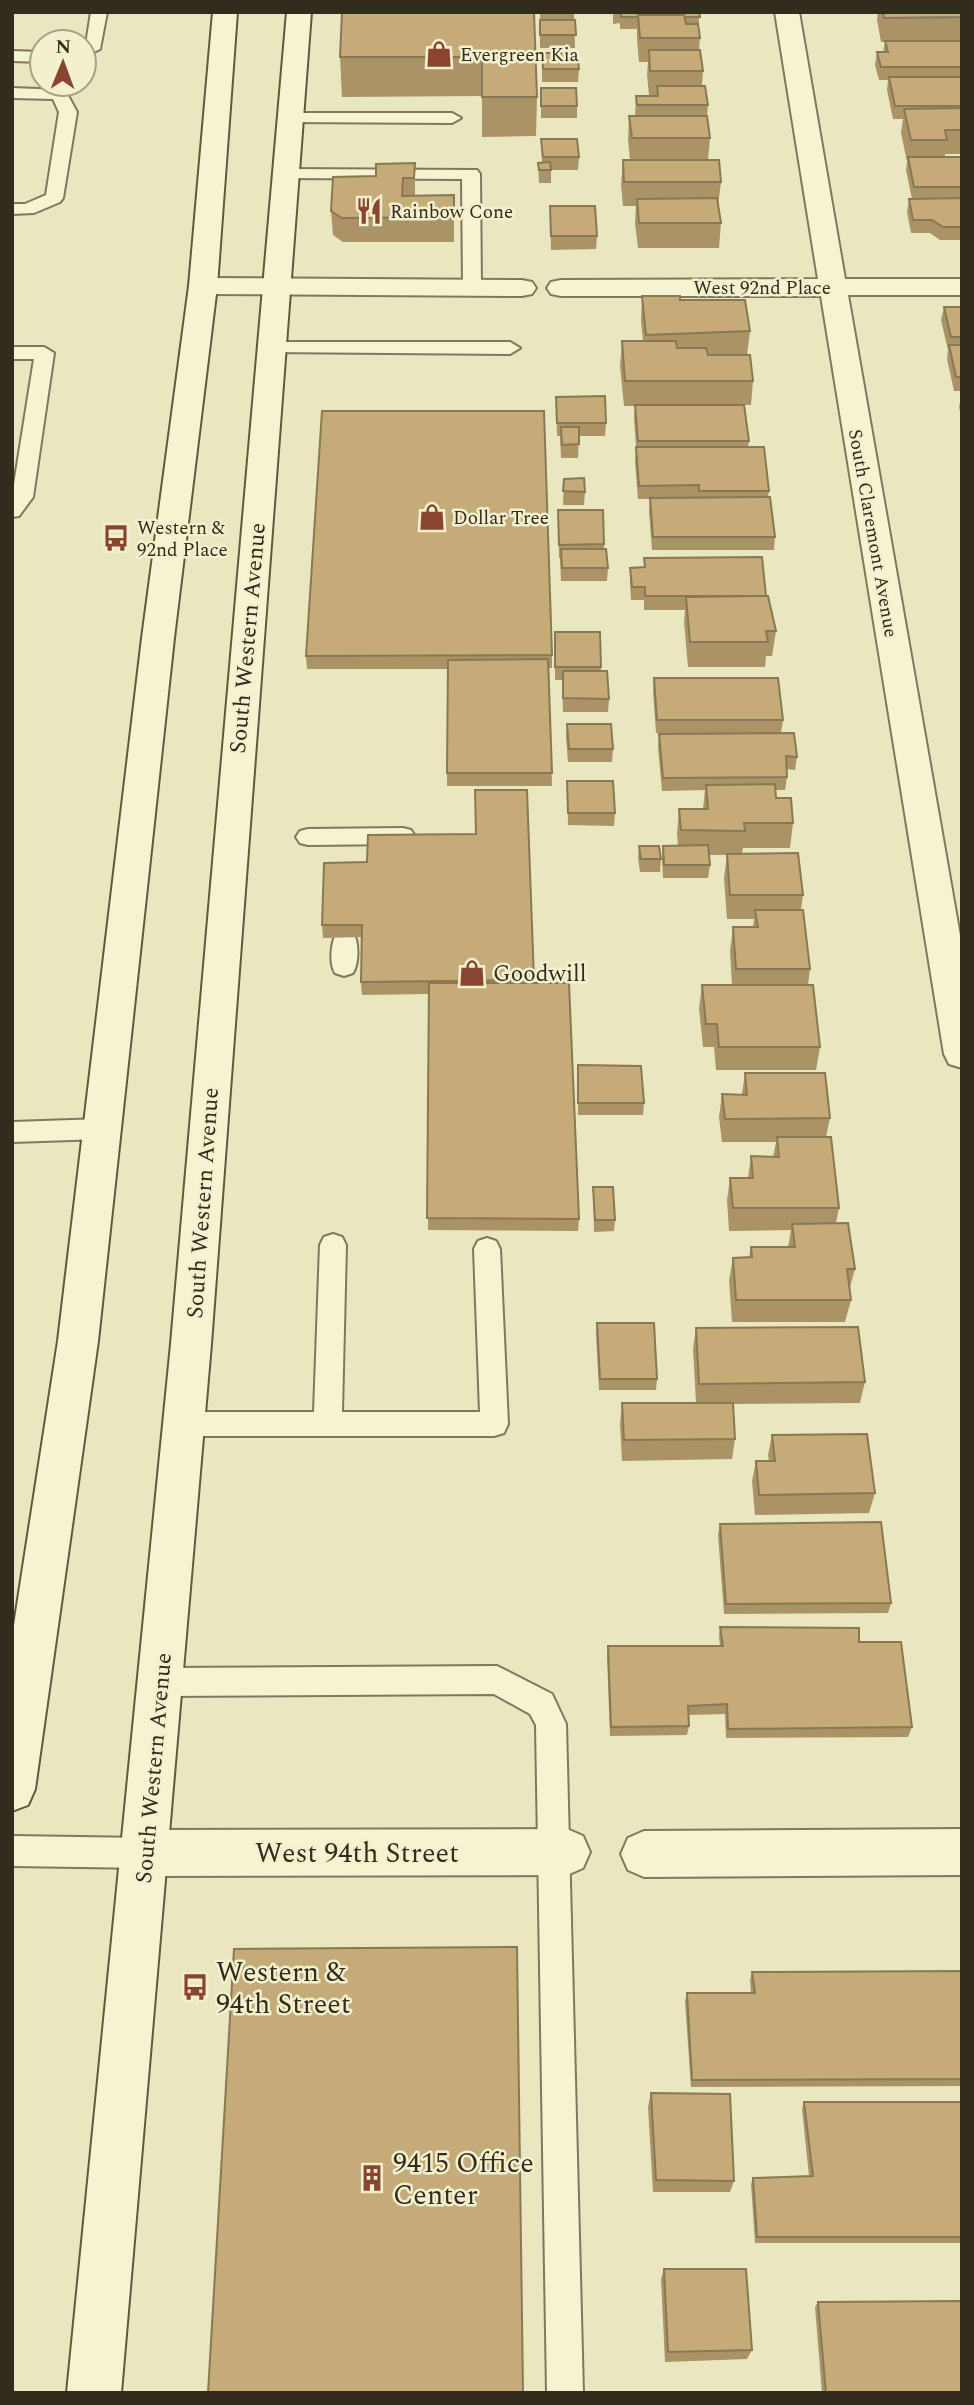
<svg xmlns="http://www.w3.org/2000/svg" width="974" height="2405" font-family="Spectral,serif">
	<style>
		.lines { fill: none; stroke-linecap: round; stroke-linejoin: round }
		.service-casing { stroke: #817859; stroke-width: 4 }
		.minor-casing { stroke: #817859; stroke-width: 4 }
		.secondary-casing { stroke: #62593d; stroke-width: 4 }
		.service { fill: #f5f3d2; fill-rule: evenodd }
		.minor { fill: #f5f3d2; fill-rule: evenodd }
		.secondary { fill: #f5f3d2; fill-rule: evenodd }
		.wall { fill: #a99367 }
		.building { fill: #c5ab78; stroke: #8a7854; stroke-width: 2 }
		.labels { text-anchor: middle; stroke-width: 5; stroke-linejoin: round; paint-order: stroke }
		.far-poi-label { font-size: 19px; fill: #312c1d; stroke: #f2f0ce; text-anchor: start }
		.far-street-label { font-size: 19px; fill: #312c1d; stroke: #f2f0ce }
		.street-label { font-size: 23px; fill: #312c1d; stroke: #f2f0ce }
		.poi-label { font-size: 23px; fill: #312c1d; stroke: #f2f0ce; text-anchor: start }
		.near-street-label { font-size: 28px; fill: #312c1d; stroke: #f2f0ce }
		.near-poi-label { font-size: 28px; fill: #312c1d; stroke: #f2f0ce; text-anchor: start }
	</style>
	<rect width="100%" height="100%" fill="#e9e7c0"/>
	<g class="lines">
		<defs>
			<g id="service">
				<polygon points="91,12 107,12 100,49 84,57"/>
				<polygon points="12,51 42,52 42,62 12,61"/>
				<polygon points="12,88 65,90 77,112 63,198 60,202 34,213 12,214 12,204 25,204 46,195 59,112 53,99 12,98"/>
				<polygon points="289,113 452,113 461,118 452,123 283,122 280,118"/>
				<polygon points="285,169 477,170 480,174 481,288 472,294 463,288 462,179 279,178 276,174"/>
				<polygon points="272,342 510,342 520,348 510,354 265,352 262,348 265,344"/>
				<polygon points="12,347 44,347 54,353 33,497 19,516 12,517 12,497 34,359 12,359"/>
				<polygon points="403,828 411,830 415,836 411,842 403,844 308,845 300,843 296,837 300,831 308,829"/>
				<path d="M345,929l8,3c6,10 6,31 0,41l-9,3 -9,-3c-6,-10 -4,-31 2,-41z"/>
				<polygon points="102,1119 111,1122 115,1129 111,1136 102,1139 12,1142 12,1122"/>
				<polygon points="333,1234 342,1237 346,1245 342,1412 480,1412 474,1249 478,1241 487,1238 496,1241 500,1249 508,1424 504,1433 494,1436 184,1436 174,1433 170,1424 174,1415 184,1412 314,1412 320,1245 324,1237"/>
				<polygon points="497,1666 552,1694 566,1724 583,2393 547,2393 536,1725 530,1714 494,1694 161,1696 150,1692 146,1682 150,1672 161,1668"/>
				<polygon points="12,1836 146,1838 157,1842 162,1853 157,1864 146,1868 12,1866"/>
			</g>
			<g id="minor">
				<polygon points="775,12 799,12 845,279 962,279 962,295 848,295 962,947 962,1068 949,1064 944,1054 821,296 561,296 551,294 547,288 551,282 561,280 818,279"/>
				<polygon points="203,278 522,280 532,282 536,288 532,294 522,296 203,294 193,292 189,286 193,280"/>
				<polygon points="567,1829 583,1836 590,1852 583,1868 567,1875 146,1876 130,1869 123,1853 130,1837 146,1830"/>
				<polygon points="962,1829 962,1875 644,1877 628,1870 621,1854 628,1838 644,1831"/>
			</g>
			<g id="secondary">
				<polygon points="213,12 237,12 217,286 174,638 98,1341 35,1789 28,1805 12,1811 12,1638 58,1341 142,638 189,286"/>
				<polygon points="287,12 311,12 211,1344 121,2393 67,2393 171,1344"/>
			</g>
		</defs>
		<use href="#service" class="service-casing"/>
		<use href="#minor" class="minor-casing"/>
		<use href="#secondary" class="secondary-casing"/>
		<use href="#service" class="service"/>
		<use href="#minor" class="minor"/>
		<use href="#secondary" class="secondary"/>
	</g>
	<g class="wall">
		<polygon points="534,12 537,97 536,136 482,137 482,96 342,97 340,57"/>
		<polygon points="540,12 574,12 575,48 540,48"/>
		<polygon points="613,12 699,12 699,27 700,38 699,50 703,71 702,86 708,105 707,116 710,138 708,160 721,182 718,206 721,223 719,248 638,248 635,223 636,206 623,206 621,185 623,160 630,160 628,140 629,116 635,116 636,96 656,96 656,95 649,95 647,75 648,62 639,62 637,39 637,29 620,29 620,23 613,24"/>
		<polygon points="878,12 962,12 962,154 945,154 945,157 962,157 962,240 940,240 930,233 911,233 907,212 909,199 912,199 906,170 907,162 901,133 903,119 893,119 887,90 888,80 879,80 875,65 877,52 883,52 885,42 881,42 877,20"/>
		<polygon points="542,53 579,69 578,82 542,82"/>
		<polygon points="541,88 577,106 577,118 541,118"/>
		<polygon points="541,139 579,157 578,170 551,170 551,183 539,183 538,163 542,163"/>
		<polygon points="415,163 415,196 454,195 454,242 343,242 333,235 331,211 376,176"/>
		<polygon points="550,206 597,236 596,249 551,250"/>
		<polygon points="642,296 680,300 750,331 747,355 753,381 751,405 745,405 749,441 748,447 769,491 768,497 775,537 774,550 652,550 649,511 650,499 638,499 635,461 636,447 634,418 635,406 624,406 620,366 622,341 643,341 641,321"/>
		<polygon points="944,307 962,307 962,391 954,391 947,359 948,350 941,320"/>
		<polygon points="962,394 962,421 959,407"/>
		<polygon points="556,397 606,423 605,436 579,436 578,458 561,458 560,436 557,436"/>
		<polygon points="564,479 585,492 584,505 563,505"/>
		<polygon points="558,510 604,544 604,549 608,568 607,581 561,581 560,558 559,558"/>
		<polygon points="644,558 766,596 776,631 772,656 766,656 765,667 688,667 684,622 685,610 644,610 644,600 631,600 630,581 630,568 644,567"/>
		<polygon points="555,632 600,632 601,671 609,699 608,712 563,712 562,680 555,680"/>
		<polygon points="552,655 552,668 549,668 552,786 447,786 447,669 307,669 306,656"/>
		<polygon points="654,678 783,720 781,733 797,757 795,770 787,769 787,777 785,790 775,790 776,798 793,823 790,848 743,848 742,853 803,895 801,910 810,969 808,985 820,1047 816,1070 716,1070 714,1047 703,1047 699,1008 702,985 732,985 730,951 733,927 753,927 754,919 727,919 724,878 727,855 709,855 710,865 708,878 663,878 662,859 663,846 678,846 677,834 679,809 703,809 705,790 662,791 658,747 659,734 777,733 656,733 653,691"/>
		<polygon points="567,724 613,749 612,762 568,762 566,737"/>
		<polygon points="567,781 615,813 614,826 568,825"/>
		<polygon points="527,790 534,983 579,1219 578,1231 428,1230 429,994 362,995 361,982 362,937 323,938 322,925 367,862 476,834"/>
		<polygon points="639,846 661,859 660,872 640,872 638,858"/>
		<polygon points="578,1065 644,1103 643,1115 578,1115"/>
		<polygon points="745,1073 830,1118 826,1137 839,1208 836,1223 855,1269 849,1291 851,1300 845,1322 732,1322 729,1280 733,1258 749,1257 751,1247 788,1247 791,1230 729,1231 727,1200 730,1178 748,1178 751,1156 773,1157 776,1142 722,1142 719,1117 722,1094 742,1094"/>
		<polygon points="593,1187 615,1220 614,1231 594,1232"/>
		<polygon points="597,1323 657,1379 656,1390 599,1390 596,1334"/>
		<polygon points="696,1328 865,1382 860,1403 733,1404 735,1439 732,1459 622,1461 620,1424 622,1403 696,1403 693,1349"/>
		<polygon points="772,1435 875,1493 869,1513 755,1515 752,1481 756,1461 769,1461 768,1455"/>
		<polygon points="720,1524 891,1603 888,1613 724,1614 718,1535"/>
		<polygon points="720,1627 859,1642 912,1727 908,1737 726,1738 725,1714 689,1715 689,1726 687,1735 610,1736 607,1656 608,1646 720,1646 719,1637"/>
		<polygon points="962,1971 962,2086 691,2087 685,2001 687,1993 751,1993 750,1980 752,1972"/>
		<polygon points="651,2093 734,2181 730,2192 653,2192 648,2107"/>
		<polygon points="804,2102 962,2102 962,2243 755,2243 751,2184 753,2178 809,2176 802,2109"/>
		<polygon points="664,2269 752,2350 747,2359 665,2362 661,2279"/>
		<polygon points="818,2302 962,2393 822,2393 815,2307"/>
	</g>
	<g class="building">
		<polygon points="342,12 534,12 537,97 482,97 482,62 496,62 496,57 340,57"/>
		<polygon points="621,12 699,12 700,17 685,17 684,15 638,15 638,17 621,17"/>
		<polygon points="883,12 962,12 962,17 884,18"/>
		<polygon points="638,15 684,15 686,24 698,24 700,38 640,38"/>
		<polygon points="540,20 575,20 576,35 540,35"/>
		<polygon points="885,41 962,41 962,67 881,67 877,52 888,52"/>
		<polygon points="649,50 700,50 703,71 650,71"/>
		<polygon points="542,53 577,53 579,69 543,69"/>
		<polygon points="889,77 962,77 962,106 895,106"/>
		<polygon points="657,86 705,86 708,105 637,105 636,96 658,96"/>
		<polygon points="541,88 576,88 577,106 541,106"/>
		<polygon points="962,108 962,130 945,130 947,140 911,140 904,109"/>
		<polygon points="629,116 707,116 710,138 632,138"/>
		<polygon points="541,139 577,139 579,157 543,157"/>
		<polygon points="908,157 962,157 962,187 914,187"/>
		<polygon points="623,160 719,160 721,182 624,182"/>
		<polygon points="550,162 551,170 539,170 538,163"/>
		<polygon points="415,163 414,178 403,178 402,196 454,195 454,217 342,218 331,211 333,177 376,176 376,164"/>
		<polygon points="717,198 721,223 639,223 637,199"/>
		<polygon points="962,198 962,227 943,227 932,220 913,220 909,199"/>
		<polygon points="550,206 595,206 597,236 551,236"/>
		<polygon points="642,296 680,296 680,300 745,300 750,331 646,335"/>
		<polygon points="944,307 962,307 962,337 951,337"/>
		<polygon points="622,341 676,341 677,348 706,348 708,355 750,355 753,381 625,381"/>
		<polygon points="949,345 962,345 962,377 956,377"/>
		<polygon points="605,396 606,423 557,423 556,397"/>
		<polygon points="635,405 744,405 749,441 638,441"/>
		<polygon points="322,411 544,411 552,655 306,656"/>
		<polygon points="561,427 579,427 579,444 562,445"/>
		<polygon points="636,447 764,447 769,491 699,491 699,485 639,486"/>
		<polygon points="584,478 585,492 563,491 564,479"/>
		<polygon points="770,497 775,537 653,537 650,498"/>
		<polygon points="558,510 603,510 604,544 559,545"/>
		<polygon points="561,549 606,549 608,568 562,568"/>
		<polygon points="762,557 766,596 645,596 645,587 632,587 630,568 645,567 644,558"/>
		<polygon points="768,596 776,631 766,631 768,642 690,642 686,597"/>
		<polygon points="555,632 600,632 601,667 555,667"/>
		<polygon points="548,659 552,773 447,773 448,660"/>
		<polygon points="563,671 607,671 609,699 563,698"/>
		<polygon points="654,678 778,678 783,720 657,720"/>
		<polygon points="567,724 611,724 613,749 569,749"/>
		<polygon points="794,733 797,757 786,756 787,777 663,778 659,734"/>
		<polygon points="567,781 613,781 615,813 568,813"/>
		<polygon points="775,784 776,798 791,798 793,823 744,823 745,831 681,830 679,809 708,809 706,785"/>
		<polygon points="475,790 527,790 534,980 361,982 362,925 322,925 324,863 367,862 368,835 476,834"/>
		<polygon points="708,845 710,865 664,865 663,846"/>
		<polygon points="639,846 659,846 661,859 641,859"/>
		<polygon points="798,853 803,895 730,895 727,854"/>
		<polygon points="755,910 803,910 810,969 736,969 733,927 758,927"/>
		<polygon points="429,983 569,983 579,1219 427,1218"/>
		<polygon points="702,985 813,985 820,1047 719,1047 717,1024 706,1024"/>
		<polygon points="578,1065 641,1066 644,1103 578,1103"/>
		<polygon points="745,1073 825,1073 830,1118 725,1119 722,1094 747,1095"/>
		<polygon points="777,1137 831,1137 839,1208 733,1208 730,1178 753,1178 751,1156 779,1157"/>
		<polygon points="593,1187 613,1187 615,1220 595,1220"/>
		<polygon points="848,1223 855,1269 847,1269 851,1300 736,1300 733,1258 752,1257 751,1247 795,1247 792,1224"/>
		<polygon points="597,1323 654,1323 657,1379 600,1379"/>
		<polygon points="858,1327 865,1382 699,1384 696,1328"/>
		<polygon points="622,1403 733,1403 735,1439 624,1440"/>
		<polygon points="867,1434 875,1493 759,1495 756,1461 775,1461 772,1435"/>
		<polygon points="881,1522 891,1603 726,1604 720,1524"/>
		<polygon points="720,1627 859,1628 859,1642 901,1642 912,1727 728,1729 727,1704 688,1706 689,1726 611,1727 608,1646 723,1646"/>
		<polygon points="517,1947 523,2393 208,2393 234,1949"/>
		<polygon points="962,1971 962,2079 692,2080 687,1993 755,1993 752,1972"/>
		<polygon points="651,2093 730,2094 734,2181 656,2180"/>
		<polygon points="804,2102 962,2102 962,2237 757,2237 753,2178 813,2176"/>
		<polygon points="664,2269 746,2269 752,2350 668,2352"/>
		<polygon points="962,2301 962,2393 826,2393 818,2302"/>
	</g>
	<defs>
		<symbol id="shop-bare" viewBox="-9 -9 18 18"><path d="M-5-2.5h2.3a2.7 3.5 0 0 1 5.4 0H5L5.5 6h-11ZM-1.5-2.5h3a1.5 2.3 0 0 0-3 0Z" fill="#8a452e" stroke="#f2f0ce" stroke-width="2.5" paint-order="stroke"/></symbol>
		<symbol id="restaurant-bare" viewBox="-9 -9 18 18"><path d="M-5-6h1v4h1v-4h1v4h1v-4h1v5L-1.5 .5V6h-2V.5L-5-1ZM5-6V6H3V1.5H1.5Q1.5-4 5-6Z" fill="#8a452e" stroke="#f2f0ce" stroke-width="2.5" paint-order="stroke"/></symbol>
		<symbol id="bus-bare" viewBox="-9 -9 18 18"><path d="M-5-6H5V4H4V6H2V4H-2V6H-4V4H-5ZM-3.5-4V0h7V-4ZM-3.5 1.2v1.5H-2V1.2ZM2 1.2v1.5H3.5V1.2Z" fill="#8a452e" stroke="#f2f0ce" stroke-width="2.5" paint-order="stroke"/></symbol>
		<symbol id="building-bare" viewBox="-9 -9 18 18"><path d="M-4-6H4V6H1V3H-1V6H-4ZM-2.5-4.3h1.7v1.8h-1.7ZM.8-4.3h1.7v1.8H.8ZM-2.5-1h1.7V.8h-1.7ZM.8-1h1.7V.8H.8Z" fill="#8a452e" stroke="#f2f0ce" stroke-width="2.5" paint-order="stroke"/></symbol>
	</defs>
	<g fill-rule="evenodd">
		<use href="#shop-bare" x="420" y="35" width="38" height="38"/>
		<use href="#restaurant-bare" x="350" y="192" width="38" height="38"/>
		<use href="#shop-bare" x="413" y="498" width="38" height="38"/>
		<use href="#bus-bare" x="97" y="519" width="38" height="38"/>
		<use href="#shop-bare" x="453" y="954" width="38" height="38"/>
		<use href="#bus-bare" x="176" y="1968" width="38" height="38"/>
		<use href="#building-bare" x="353" y="2159" width="38" height="38"/>
	</g>
	<g class="labels">
		<g class="far-poi-label">
			<text x="460" y="61">Evergreen Kia</text>
			<text x="390" y="218">Rainbow Cone</text>
			<text x="453" y="524">Dollar Tree</text>
			<text x="137" y="534">Western &amp;<tspan x="137" dy="22">92nd Place</tspan></text>
		</g>
		<g class="far-street-label">
			<text x="762" y="294">West 92nd Place</text>
			<text transform="translate(874 533) rotate(80)" y="7">South Claremont Avenue</text>
		</g>
		<g class="street-label">
			<text transform="translate(247 638) rotate(-85)" y="8">South Western Avenue</text>
			<text transform="translate(202 1203) rotate(-86)" y="8">South Western Avenue</text>
			<text transform="translate(153 1768) rotate(-85)" y="8">South Western Avenue</text>
		</g>
		<g class="poi-label">
			<text x="493" y="981">Goodwill</text>
		</g>
		<g class="near-street-label">
			<text x="357" y="1862">West 94th Street</text>
		</g>
		<g class="near-poi-label">
			<text x="216" y="1981">Western &amp;<tspan x="216" dy="32">94th Street</tspan></text>
			<text x="393" y="2172">9415 Office<tspan x="393" dy="32">Center</tspan></text>
		</g>
	</g>
	<rect width="974" height="2405" fill="none" stroke="#312c1d" stroke-width="28"/>
	<g transform="translate(63 63) rotate(1)"><circle r="33" fill="#f2f0ce" stroke="#a5a287" stroke-width="2"/>
	<path d="M0-5L12 26L0 18L-12 26Z" fill="#8a452e"/>
	<text y="-10" font-size="19" font-weight="bold" text-anchor="middle" fill="#312c1d">N</text>
	</g>
</svg>
